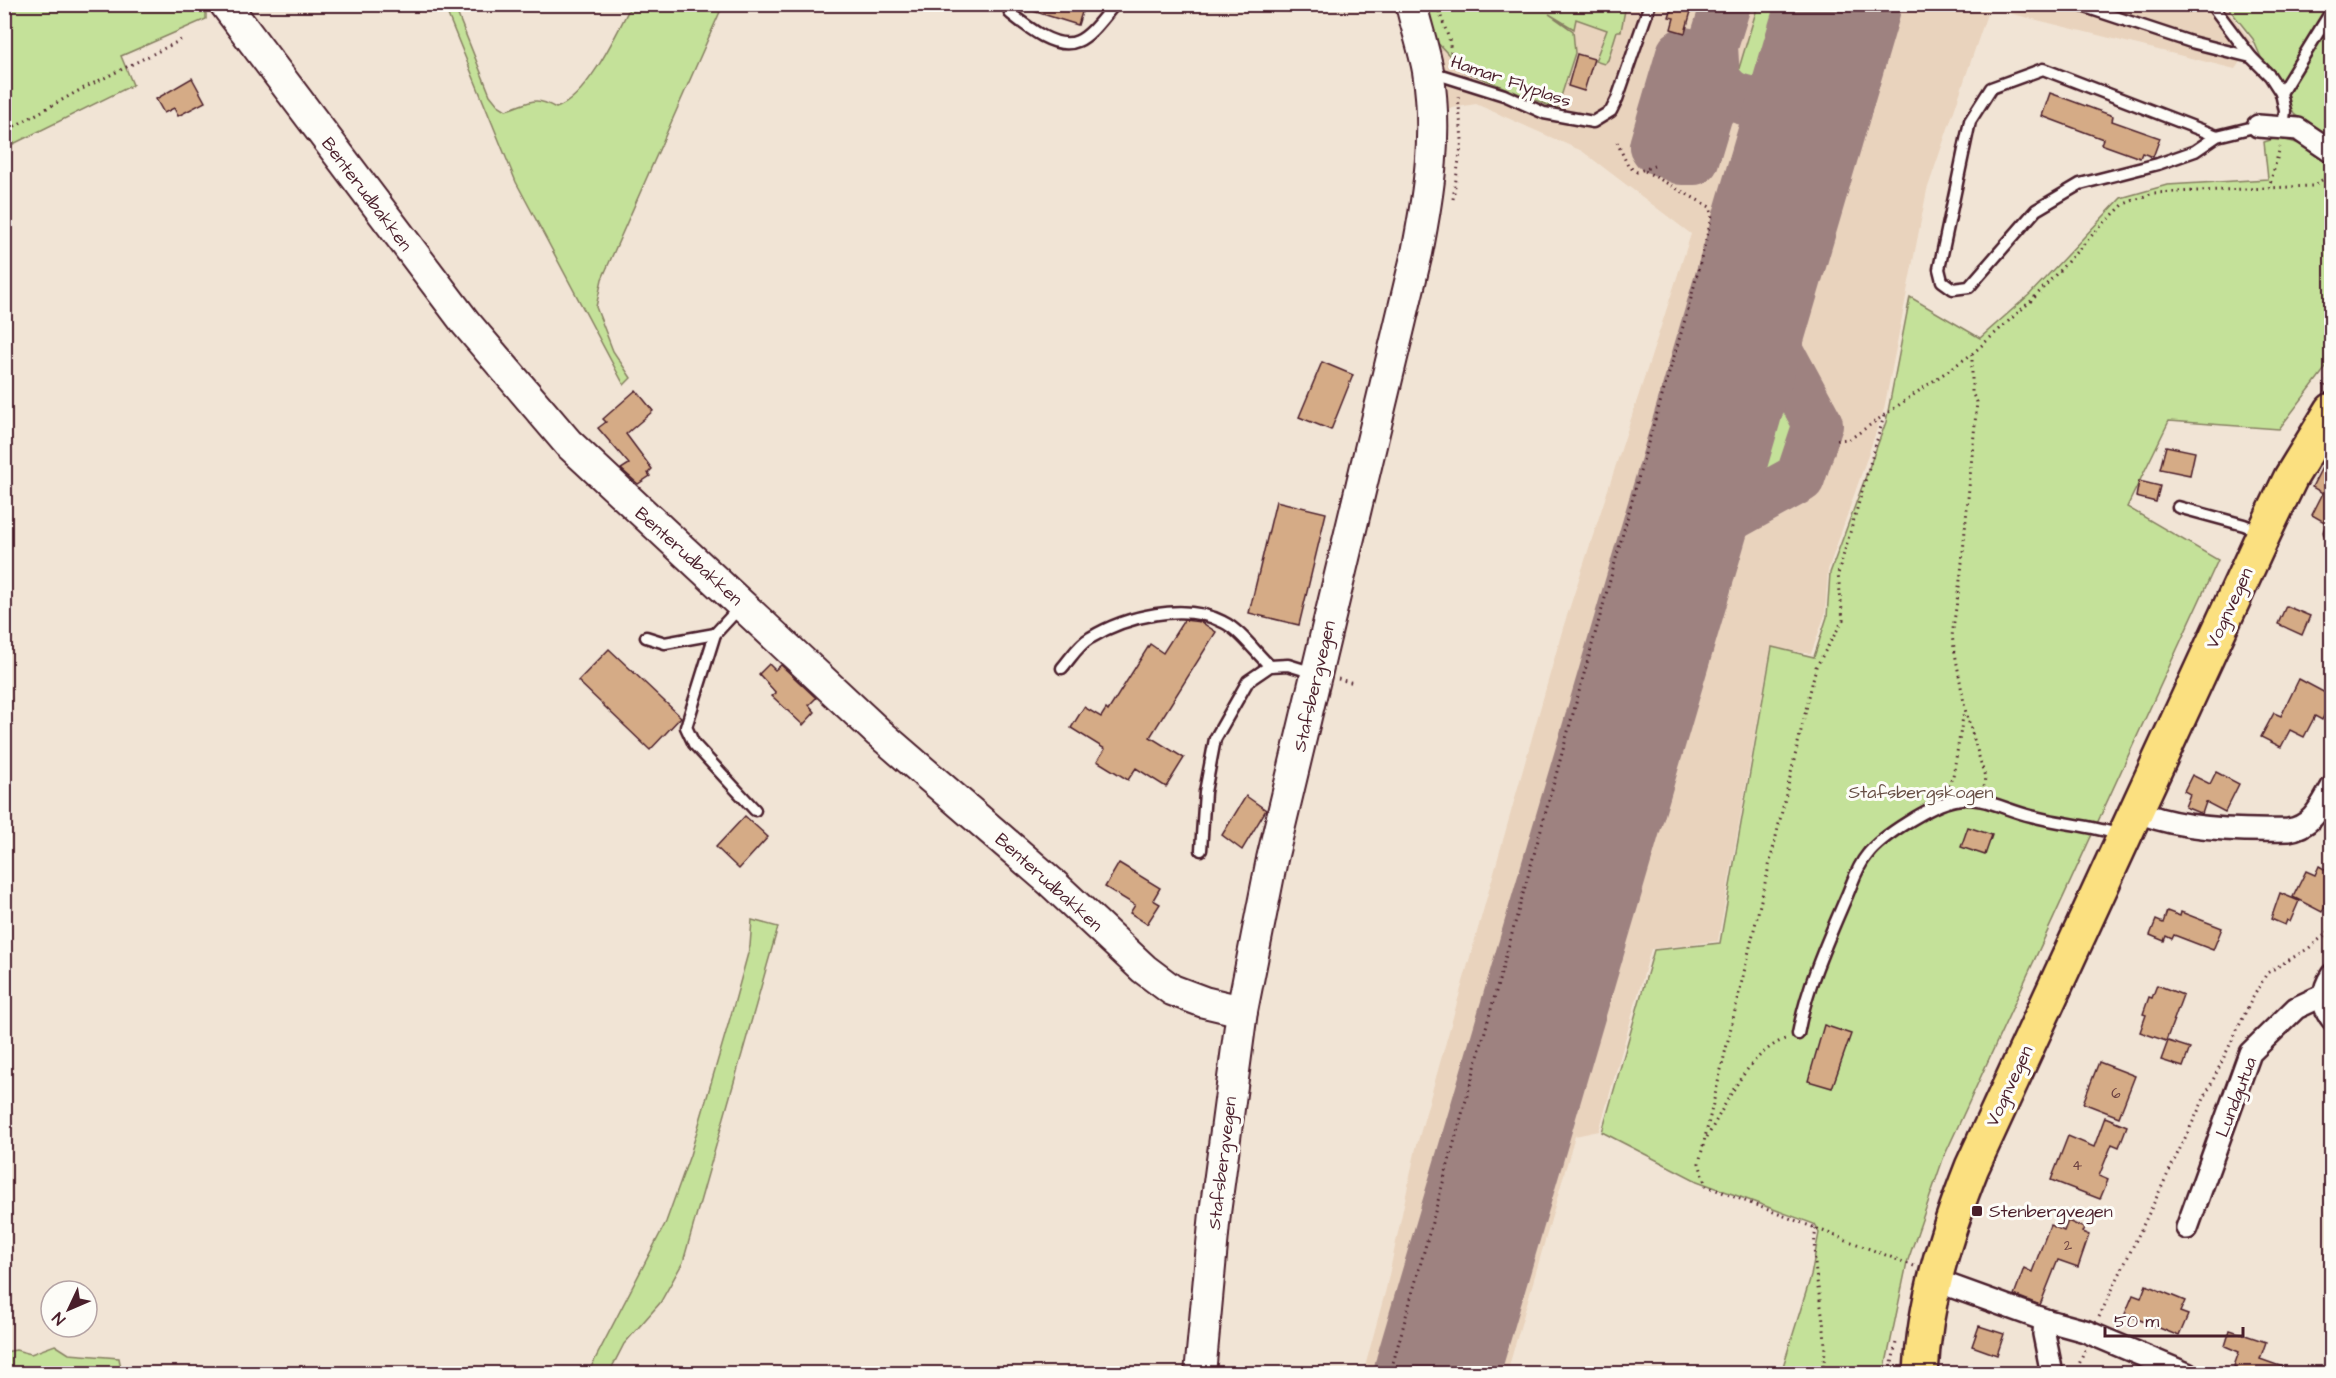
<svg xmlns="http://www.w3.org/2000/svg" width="2336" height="1378" font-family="'Architects Daughter',sans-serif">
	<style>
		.built { fill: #e9d3bd }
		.green { fill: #c4e199; stroke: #878062; stroke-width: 1.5 }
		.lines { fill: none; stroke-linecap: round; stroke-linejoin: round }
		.taxiway { stroke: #9e8280; stroke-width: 50 }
		.runway { stroke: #9e8280; stroke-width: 124 }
		.building { fill: #d5ab86; stroke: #4a1f2b; stroke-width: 1.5 }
		.service-casing { stroke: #4a1f2b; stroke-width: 15 }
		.minor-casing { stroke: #4a1f2b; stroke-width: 26 }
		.secondary-casing { stroke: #4a1f2b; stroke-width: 34 }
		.primary-casing { stroke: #4a1f2b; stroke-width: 38 }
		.path { stroke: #4a1f2b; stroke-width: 3; stroke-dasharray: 1.5 4.5; stroke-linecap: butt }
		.service { stroke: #fdfcf7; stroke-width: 10 }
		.minor { stroke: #fdfcf7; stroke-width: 21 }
		.secondary { stroke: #fdfcf7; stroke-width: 30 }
		.primary { stroke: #fbe080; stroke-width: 33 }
		.poi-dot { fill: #4a1f2b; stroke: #fdfcf7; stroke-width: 2 }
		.labels { text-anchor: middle; stroke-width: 6; stroke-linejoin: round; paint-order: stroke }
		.number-label { font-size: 15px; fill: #6d4242 }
		.street-label { font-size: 18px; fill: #4a1f2b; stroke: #fdfcf7 }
		.park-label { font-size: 18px; fill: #685046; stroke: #fdfcf7 }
		.poi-label { font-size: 18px; fill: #4a1f2b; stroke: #fdfcf7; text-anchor: start }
	</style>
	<rect width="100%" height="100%" fill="#f1e4d5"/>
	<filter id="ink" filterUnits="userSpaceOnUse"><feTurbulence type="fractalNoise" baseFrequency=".0167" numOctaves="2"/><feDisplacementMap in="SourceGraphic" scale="12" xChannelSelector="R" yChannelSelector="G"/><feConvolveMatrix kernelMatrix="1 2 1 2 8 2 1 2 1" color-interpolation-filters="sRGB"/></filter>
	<g filter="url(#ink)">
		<polygon class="built" points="1421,5 2223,5 2253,43 2235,69 1989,8 1927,190 1884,409 1828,570 1825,615 1811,654 1771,647 1718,941 1651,949 1599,1131 1575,1136 1507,1373 1363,1374 1386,1289 1416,1148 1563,628 1691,234 1582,151 1476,104 1440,110"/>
		<g class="green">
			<polygon points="4,5 206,5 206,19 121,56 133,85 5,148"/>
			<path d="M444,5h10l36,90 8,10 8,5c23,-6 26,-16 50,-2 31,-10 61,-75 75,-103h92l-121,274 -6,28 17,44 18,27 -7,7 -108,-203z"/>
			<polygon points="1424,5 1546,5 1544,11 1547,5 1626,5 1621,31 1617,31 1608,60 1604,64 1595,61 1607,30 1576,19 1574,29 1549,14 1573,31 1575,53 1557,109 1464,71 1434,39"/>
			<polygon points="1758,5 1824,5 1797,93 1737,75"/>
			<polygon points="2226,5 2331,5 2331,142 2294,114 2262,60 2253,39"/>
			<path d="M2274,139c25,0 37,12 57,25v197l-52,68 -110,-8 -42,86 91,53 -275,599 -36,104 -23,110h-103l30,-97 8,-43 -5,-9 -117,-43 -95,-49 52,-182 66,-7 52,-296 42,10 13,-40 3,-44 56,-151 24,-125 70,41 50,-44 91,-96 46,-13 101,-6 -4,-37z"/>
			<polygon points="1757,329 1804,416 1786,476 1697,526"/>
			<polygon points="752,920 778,927 683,1262 660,1303 624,1344 609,1373 588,1373 666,1222 690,1155 733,1008 750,946"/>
			<polygon points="55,1345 69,1354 119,1358 122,1373 5,1373 5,1352 16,1350 31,1354"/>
		</g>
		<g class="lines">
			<g class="taxiway">
				<path d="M1726,4l-13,42 2,33c4,4 8,10 13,14 22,16 63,4 75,35"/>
				<polyline points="1696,55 1684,52 1681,54 1654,146 1656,149 1682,160 1694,160 1712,100 1717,95 1729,94"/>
				<polyline points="1677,546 1800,478 1818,424 1751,300"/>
			</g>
			<polyline class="runway" points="1436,1374 1839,4"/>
		</g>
		<g class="building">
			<polygon points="1023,4 1070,4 1083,9 1078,25 1023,8"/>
			<polygon points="1673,4 1693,4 1685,33 1671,29 1674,18 1669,17"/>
			<polygon points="1577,54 1594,59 1584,91 1568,86"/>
			<polygon points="192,78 205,102 178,116 174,108 164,113 156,99"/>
			<polygon points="2050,93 2113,116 2112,121 2160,138 2153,157 2142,153 2140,158 2101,144 2103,139 2042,116"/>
			<polygon points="1322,362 1353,375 1331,430 1299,417"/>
			<polygon points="636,390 653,411 626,434 652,469 648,473 650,476 638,484 621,469 629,464 598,428 606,422 603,419"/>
			<polygon points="2166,446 2195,452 2190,475 2160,469"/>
			<polygon points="2331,450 2331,513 2326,523 2312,515 2323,493 2312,487"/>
			<polygon points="2139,481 2160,486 2156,502 2136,497"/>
			<polygon points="1276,501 1326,513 1299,625 1249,613"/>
			<polygon points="2286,606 2310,616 2302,635 2278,624"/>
			<polygon points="1184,620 1201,622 1216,632 1150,737 1184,758 1166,787 1136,768 1128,780 1097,761 1105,749 1071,728 1084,707 1101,717 1106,709 1108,711 1150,644 1163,653"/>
			<polygon points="609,649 681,717 650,750 578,681"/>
			<polygon points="769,664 775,670 781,665 816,698 809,705 815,712 803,725 772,696 776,693 759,674"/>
			<polygon points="2299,679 2331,696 2331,701 2322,720 2315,716 2304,737 2290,730 2281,747 2261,737 2274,713 2281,716"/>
			<polygon points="2216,772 2239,784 2225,812 2206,802 2202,814 2185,807 2190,794 2184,791 2192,775 2210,784"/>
			<polygon points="1246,796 1266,810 1242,850 1222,835"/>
			<polygon points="745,816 768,837 739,869 716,847"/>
			<polygon points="1968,827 1992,835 1985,855 1961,847"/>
			<polygon points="1119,863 1160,888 1153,900 1160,904 1147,924 1130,913 1135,905 1105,887"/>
			<polygon points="2319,866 2331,873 2331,894 2322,912 2293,897 2306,871 2315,875"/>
			<polygon points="2280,893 2299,901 2290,922 2287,920 2285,925 2271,919"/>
			<polygon points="2167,911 2180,916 2181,912 2222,928 2213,950 2174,935 2172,939 2166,936 2164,941 2150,935 2156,920 2163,923"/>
			<polygon points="2157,985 2183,995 2166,1041 2140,1032 2146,1015 2143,1014 2149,997 2152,998"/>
			<polygon points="1824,1025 1851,1034 1832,1088 1808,1081"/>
			<polygon points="2168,1041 2190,1048 2183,1067 2161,1060"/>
			<polygon points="2099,1062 2135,1076 2119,1117 2083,1103"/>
			<polygon points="2105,1117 2127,1126 2119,1147 2112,1144 2099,1176 2108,1180 2100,1199 2051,1180 2068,1136 2094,1147"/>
			<polygon points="2068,1221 2084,1228 2082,1232 2089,1235 2078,1267 2058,1260 2040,1305 2014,1295 2024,1268 2032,1272 2050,1225 2064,1231"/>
			<polygon points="2146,1285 2185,1301 2180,1312 2188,1315 2179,1336 2125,1314 2133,1295 2141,1298"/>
			<polygon points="1979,1326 2004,1334 1997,1355 1972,1346"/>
			<polygon points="2230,1330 2266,1342 2260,1359 2294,1371 2294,1374 2251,1374 2236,1368 2234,1366 2239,1352 2225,1346"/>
		</g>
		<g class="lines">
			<defs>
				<g id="service">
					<polyline points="2076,4 2191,42 2251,57"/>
					<polyline points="2211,4 2251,57 2270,76 2281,93 2285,111 2283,127"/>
					<path d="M1010,13c16,13 46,38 68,28 14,-6 26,-25 37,-37"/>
					<polyline points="1431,72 1504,95 1544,113 1593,122 1611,111 1617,99 1650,4"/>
					<polyline points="2281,93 2332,10"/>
					<polyline points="2217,136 2195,151 2158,164 2080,184 2036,210 1969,287 1953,289 1942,281 1939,269 1970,121 1991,88 2043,69 2217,136 2258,126"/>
					<polyline points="2178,507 2244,525 2261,532"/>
					<polyline points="2330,532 2332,533"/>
					<polyline points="740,607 715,634 686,727 694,744 755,810"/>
					<polyline points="646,637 665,643 715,634"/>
					<path d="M1062,668c8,-9 17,-24 28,-30 36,-22 95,-36 133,-16 17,8 33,31 47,44"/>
					<polyline points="1201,850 1205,792 1215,739 1248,681 1270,666 1288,665 1314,673"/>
					<path d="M1798,1034c9,-48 28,-90 47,-134 7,-15 11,-32 22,-45 14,-19 66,-51 88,-55 27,-5 50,10 76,16 29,8 60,9 89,19"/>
				</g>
				<g id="minor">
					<polyline points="2258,126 2298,129 2332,152"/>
					<path d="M2135,810c40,20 108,21 153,20 24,-3 33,-24 44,-43"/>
					<path d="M2332,975c-10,15 -11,30 0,44"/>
					<polyline points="2187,1228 2250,1053 2296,1008 2324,995"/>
					<polyline points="1934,1280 2045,1320 2085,1331 2187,1374"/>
					<polyline points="2045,1320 2044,1334 2052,1374"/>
				</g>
				<g id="secondary">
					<polyline points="225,4 465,322 568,443 879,733 1051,882 1144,969 1172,990 1204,1002 1242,1011"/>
					<path d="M1200,1374l15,-161 27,-202 30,-152 145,-606c12,-61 21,-120 11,-182 -4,-22 -12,-45 -17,-67"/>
				</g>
				<path id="primary" d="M1921,1374c3,-72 25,-141 51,-207l292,-634 27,-56 41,-67"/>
			</defs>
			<use href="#service" class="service-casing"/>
			<use href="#minor" class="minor-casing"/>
			<use href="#secondary" class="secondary-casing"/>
			<use href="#primary" class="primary-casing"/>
			<g class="path">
				<polyline points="1439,11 1449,39 1453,65"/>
				<polyline points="4,132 80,90 181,40"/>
				<polyline points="1617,142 1628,166 1637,172 1654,166"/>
				<polyline points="2269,188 2280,147"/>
				<polyline points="1453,199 1462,140 1458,95"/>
				<polyline points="1972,354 1972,393 1977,402 1961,573 1952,636 1965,709 1985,777 1984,786"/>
				<polyline points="2324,386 2332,375"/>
				<polyline points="1884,416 1838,574 1843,620 1816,667 1699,1163 1706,1186 1914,1266"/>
				<polyline points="1837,440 1850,439 1972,354 2031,301 2095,232 2124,204 2153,193 2312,186 2332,174"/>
				<polyline points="1338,679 1354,683"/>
				<polyline points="1948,786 1953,776 1964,711"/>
				<path d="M1707,1137c20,-34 39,-82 78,-98"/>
				<path d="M1816,1228c-8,49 17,97 6,146"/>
				<polyline points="2099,1317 2251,1001 2267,973 2309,948 2332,929"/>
				<polyline points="1390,1374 1648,443 1688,310 1712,216 1710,207 1645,171"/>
				<polyline points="1890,1374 1896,1342"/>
				<polyline points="2075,1374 2085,1350"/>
			</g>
			<use href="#service" class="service"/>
			<use href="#minor" class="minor"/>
			<use href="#secondary" class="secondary"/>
			<use href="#primary" class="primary"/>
		</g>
	</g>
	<rect class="poi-dot" x="1971" y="1205" width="12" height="12" rx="3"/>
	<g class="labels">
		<g class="number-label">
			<text x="2116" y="1098">6</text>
			<text x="2077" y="1170">4</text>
			<text x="2068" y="1250">2</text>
		</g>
		<g class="street-label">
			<text transform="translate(1511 81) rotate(19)" y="6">Hamar Flyplass</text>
			<text transform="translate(367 194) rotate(53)" y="6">Benterudbakken</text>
			<text transform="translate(689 556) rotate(42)" y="6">Benterudbakken</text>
			<text transform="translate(2229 608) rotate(-65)" y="6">Vognvegen</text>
			<text transform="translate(1314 686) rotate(-77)" y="6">Stafsbergvegen</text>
			<text transform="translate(1049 882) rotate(42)" y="6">Benterudbakken</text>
			<text transform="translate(2009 1086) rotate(-65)" y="6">Vognvegen</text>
			<text transform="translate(2236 1097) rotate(-69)" y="6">Lundgutua</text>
			<text transform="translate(1222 1163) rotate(-83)" y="6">Stafsbergvegen</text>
		</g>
		<g class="park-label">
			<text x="1921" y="798">Stafsbergskogen</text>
		</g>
		<g class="poi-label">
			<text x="1989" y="1217">Stenbergvegen</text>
		</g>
	</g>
	<rect width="2336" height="1378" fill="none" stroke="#fdfcf7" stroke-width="24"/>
	<rect x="12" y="12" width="2312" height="1354" fill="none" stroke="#4a1f2b" stroke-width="2" filter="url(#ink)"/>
	<g transform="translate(69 1309) rotate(226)"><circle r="28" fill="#fdfcf7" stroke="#b5a4a5" stroke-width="1.5"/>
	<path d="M0-4.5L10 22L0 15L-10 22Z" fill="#4a1f2b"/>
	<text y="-9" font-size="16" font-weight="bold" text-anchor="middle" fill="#4a1f2b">N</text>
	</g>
	<path d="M2105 1327v9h138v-9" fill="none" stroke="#4a1f2b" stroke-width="3"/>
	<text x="2114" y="1327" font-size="18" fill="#4a1f2b" stroke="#fdfcf7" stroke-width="4.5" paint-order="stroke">50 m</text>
</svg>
